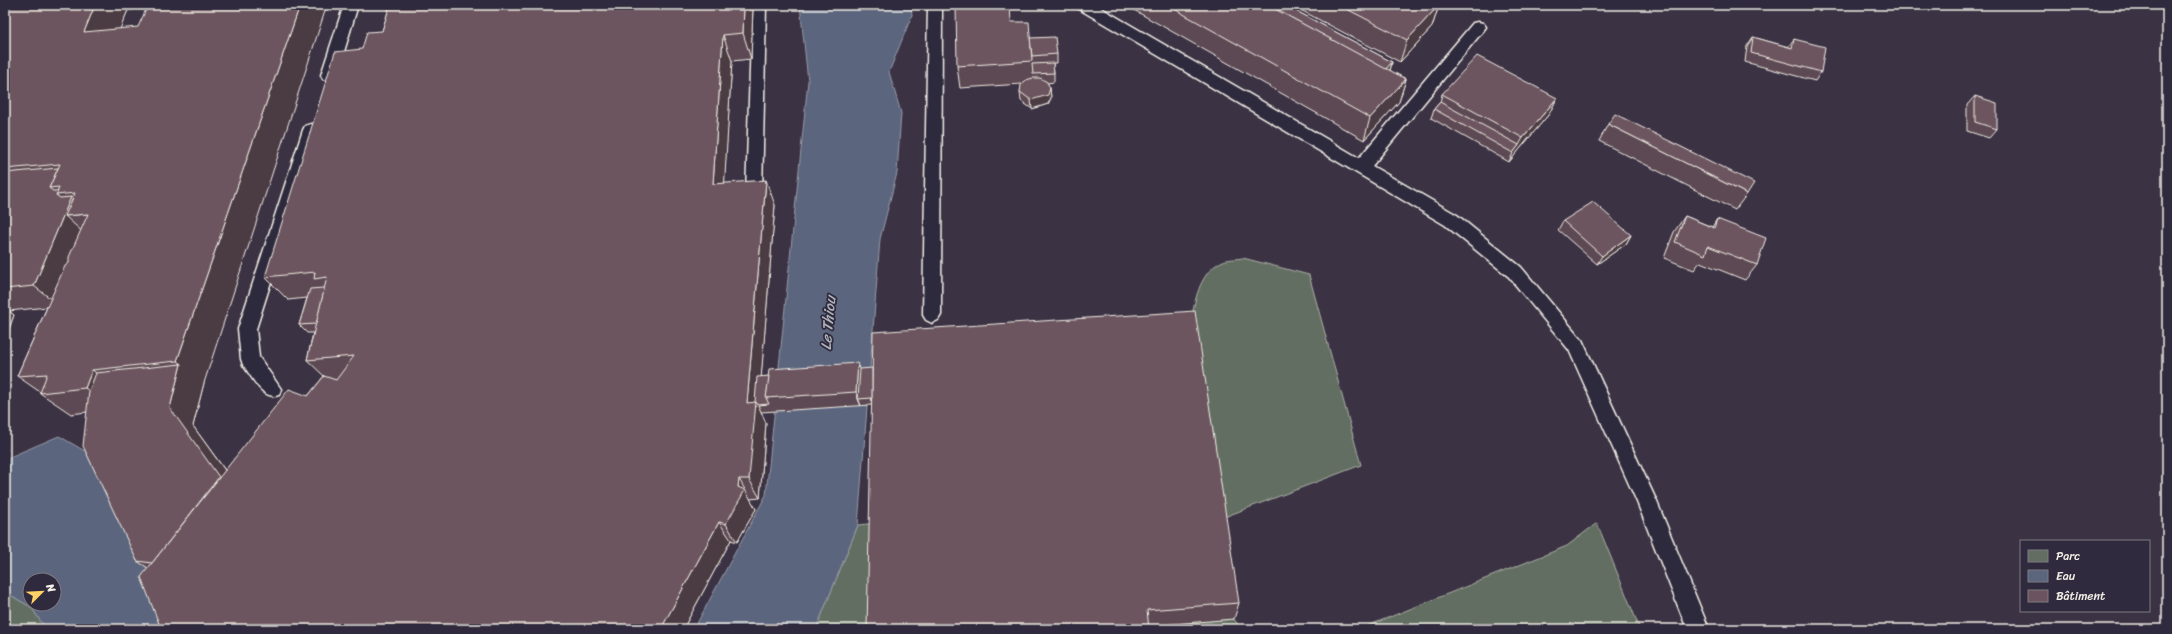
<svg xmlns="http://www.w3.org/2000/svg" width="2172" height="634" font-family="Sriracha,sans-serif">
	<style>
		.green { fill: #636e62; stroke: #acb0a5 }
		.water { fill: #5b657e; stroke: #989da8; fill-rule: evenodd }
		.lines { fill: none; stroke-linecap: round; stroke-linejoin: round }
		.lane-casing { stroke: #f4f1e8; stroke-width: 3 }
		.lane { fill: #2f2a3d; fill-rule: evenodd }
		.wall { fill: #5d4852; stroke: #f4f1e8 }
		.shaded-wall { fill: #4c3b42; stroke: #f4f1e8 }
		.building { fill: #6c545f; stroke: #f4f1e8 }
		.labels { text-anchor: middle; stroke-width: 3.5; stroke-linejoin: round; paint-order: stroke }
		.water-label { font-size: 15px; font-style: italic; fill: #afb2b8; stroke: #2f2a3d }
	</style>
	<rect width="100%" height="100%" fill="#3b3244"/>
	<filter id="ink" filterUnits="userSpaceOnUse"><feTurbulence type="fractalNoise" baseFrequency=".025" numOctaves="2"/><feDisplacementMap in="SourceGraphic" scale="8" xChannelSelector="R" yChannelSelector="G"/><feConvolveMatrix kernelMatrix="1 2 1 2 8 2 1 2 1" color-interpolation-filters="sRGB"/></filter>
	<g filter="url(#ink)">
		<g class="green">
			<path d="M1243,258l66,17 52,190 -142,54 -29,-194c5,-23 8,-51 31,-63 5,-3 15,-3 22,-4z"/>
			<polygon points="877,523 875,629 816,629 858,525"/>
			<polygon points="1597,523 1640,629 1360,629 1567,546"/>
			<polygon points="5,592 31,607 46,629 5,629"/>
			<polygon points="1234,619 1241,629 1145,629 1145,626"/>
		</g>
		<g class="water">
			<polygon points="800,5 911,5 912,15 889,72 901,113 897,173 880,239 858,525 816,629 694,629 766,495 808,81"/>
			<path d="M59,436l36,21 81,172h-130l-15,-22 -26,-15v-133zM30,580h24v24h-24z"/>
		</g>
		<g class="lines">
			<defs>
				<g id="lane">
					<polygon points="344,5 358,5 337,75 335,79 329,81 323,79 321,75"/>
					<polygon points="752,5 766,5 762,195 760,200 754,202 748,200 746,195"/>
					<polygon points="928,5 942,5 941,315 938,320 932,323 926,320 923,315"/>
					<polygon points="1077,5 1096,5 1359,158 1473,23 1478,22 1483,23 1486,27 1483,31 1372,166 1457,215 1521,267 1582,340 1657,502 1709,629 1687,629 1637,502 1569,350 1509,277 1445,225 1079,9"/>
					<path d="M311,124l6,2 2,4 -63,199 3,28 22,32 -2,6c-17,6 -27,-19 -36,-30l-2,-6 -3,-30 65,-199 2,-4z"/>
				</g>
			</defs>
			<use href="#lane" class="lane-casing"/>
			<use href="#lane" class="lane"/>
		</g>
		<g class="wall">
			<polygon points="5,5 135,5 133,10 128,10 120,28 204,383 193,426 225,470 308,396 324,376 307,360 313,333 307,333 299,325 307,298 288,300 265,277 362,49 382,31 390,5 752,5 753,8 751,59 732,61 724,183 775,205 761,377 860,369 1239,603 1234,619 1149,626 871,405 761,412 766,423 760,498 750,499 756,509 737,542 731,540 683,629 161,629 148,568 137,561 87,412 71,414 40,393 40,392 17,376 47,307 9,311 14,315 5,340"/>
			<polygon points="1125,5 1285,5 1392,62 1390,71 1406,79 1399,102 1364,140"/>
			<polygon points="1291,5 1439,5 1432,27 1400,62"/>
			<polygon points="1011,22 1030,38 1057,54 1057,63 1053,63 1054,73 1054,82 1047,83 1050,88 1051,98 1048,104 1032,109 1021,101 1020,92 1022,84 960,88 957,66"/>
			<polygon points="1753,37 1788,47 1794,39 1821,72 1815,81 1745,62 1747,46"/>
			<polygon points="1442,94 1557,98 1549,114 1509,162 1431,118 1434,109 1440,102"/>
			<polygon points="1975,96 1997,129 1989,138 1967,131 1967,105"/>
			<polygon points="1608,124 1747,194 1735,210 1599,141"/>
			<polygon points="1685,216 1712,227 1717,219 1757,265 1745,280 1700,262 1694,270 1664,258 1674,232"/>
			<polygon points="1563,221 1631,235 1626,244 1597,264 1558,230"/>
		</g>
		<g class="shaded-wall">
			<polygon points="95,5 123,5 128,10 108,58 84,32"/>
			<polygon points="129,5 135,5 133,10"/>
			<polygon points="300,5 327,5 204,383 193,426 245,498 183,578 170,408 181,364 177,361"/>
			<polygon points="744,5 752,5 753,8 751,59 743,33"/>
			<polygon points="1439,5 1432,27 1400,62 1407,40"/>
			<polygon points="723,35 732,61 723,208 713,184"/>
			<polygon points="1392,62 1388,79 1382,73"/>
			<polygon points="1406,79 1399,102 1364,140 1370,118"/>
			<polygon points="1050,88 1051,98 1048,104 1032,109 1031,100"/>
			<polygon points="1557,98 1549,114 1509,162 1513,153 1519,145 1523,138"/>
			<polygon points="766,180 775,205 759,405 758,405 766,423 760,498 749,479 747,403"/>
			<polygon points="71,197 94,218 88,214 65,216 87,236 59,305 34,286"/>
			<polygon points="1631,235 1626,244 1597,264 1602,256"/>
			<polygon points="5,308 14,315 5,340"/>
			<polygon points="858,363 863,377 858,399 861,406 856,392"/>
			<polygon points="92,370 121,392 115,409 85,388"/>
			<polygon points="5,418 7,451 5,451"/>
			<polygon points="739,479 756,509 737,542 726,524 738,487"/>
			<polygon points="719,522 731,540 683,629 661,629"/>
		</g>
		<g class="building">
			<polygon points="5,5 95,5 84,32 138,27 148,5 300,5 177,361 92,370 85,388 40,393 47,374 17,376 65,266 69,263 69,257 88,214 65,216 75,193 56,195 59,187 49,188 60,164 5,169"/>
			<polygon points="390,5 744,5 743,33 723,35 713,184 766,180 747,403 756,402 749,479 739,479 738,487 745,490 726,524 719,522 661,629 161,629 141,577 289,389 308,396 324,376 336,380 354,356 307,360 327,277 314,279 315,272 265,277 335,52 362,49 367,32 382,31"/>
			<polygon points="748,5 750,5 750,11"/>
			<polygon points="956,5 1010,5 1011,22 1029,22 1032,61 957,66"/>
			<polygon points="1167,5 1268,5 1406,79 1370,118"/>
			<polygon points="1268,5 1285,5 1392,62 1386,69"/>
			<polygon points="1339,5 1439,5 1407,40"/>
			<polygon points="1055,37 1057,54 1032,56 1030,38"/>
			<polygon points="1753,37 1792,48 1794,39 1825,47 1821,72 1751,53"/>
			<polygon points="1477,56 1557,98 1523,138 1442,94"/>
			<polygon points="1053,63 1054,73 1033,74 1032,64"/>
			<polygon points="1033,78 1040,78 1047,82 1050,88 1048,95 1031,100 1020,92 1021,85 1026,80"/>
			<polygon points="1975,96 1997,103 1997,129 1975,122"/>
			<polygon points="1440,102 1519,145 1513,153 1434,109"/>
			<polygon points="1615,114 1754,183 1747,194 1608,124"/>
			<polygon points="58,168 49,188 53,191 58,191 56,195 60,198 71,197 34,286 5,289 5,173"/>
			<polygon points="1593,202 1631,235 1602,256 1563,221"/>
			<polygon points="1685,216 1714,228 1717,219 1766,238 1757,265 1708,246 1705,255 1675,242"/>
			<polygon points="323,288 324,290 316,324 299,325 310,289"/>
			<polygon points="1195,311 1239,603 1147,610 1149,629 867,629 873,332"/>
			<polygon points="858,363 856,392 766,398 769,369"/>
			<polygon points="181,364 170,408 219,477 152,563 137,561 83,446 89,391 96,373"/>
			<polygon points="872,368 872,398 858,399 860,369"/>
			<polygon points="769,376 766,398 769,404 758,405 756,402 755,402 757,377"/>
		</g>
	</g>
	<g class="labels">
		<g class="water-label">
			<text transform="translate(828 323) rotate(-85)" y="5">Le Thiou</text>
		</g>
	</g>
	<rect width="2172" height="634" fill="none" stroke="#2f2a3d" stroke-width="20"/>
	<rect x="10" y="10" width="2152" height="614" fill="none" stroke="#f4f1e8" stroke-width="1.5" filter="url(#ink)"/>
	<rect x="2020" y="540" width="130" height="72" fill="#2f2a3d" stroke="#7e7a81"/>
	<rect x="2028" y="550" width="20" height="12" fill="#636e62" stroke="#7e7a81"/>
	<text x="2056" y="560" font-size="12" fill="#f4f1e8">Parc</text>
	<rect x="2028" y="570" width="20" height="12" fill="#5b657e" stroke="#7e7a81"/>
	<text x="2056" y="580" font-size="12" fill="#f4f1e8">Eau</text>
	<rect x="2028" y="590" width="20" height="12" fill="#6c545f" stroke="#7e7a81"/>
	<text x="2056" y="600" font-size="12" fill="#f4f1e8">Bâtiment</text>
	<g transform="translate(42 592) rotate(66)"><circle r="19" fill="#2f2a3d" stroke="#7e7a81"/>
	<path d="M0-3L7 15L0 10L-7 15Z" fill="#ffd166"/>
	<text y="-6" font-size="11" font-weight="bold" text-anchor="middle" fill="#f4f1e8">N</text>
	</g>
</svg>
